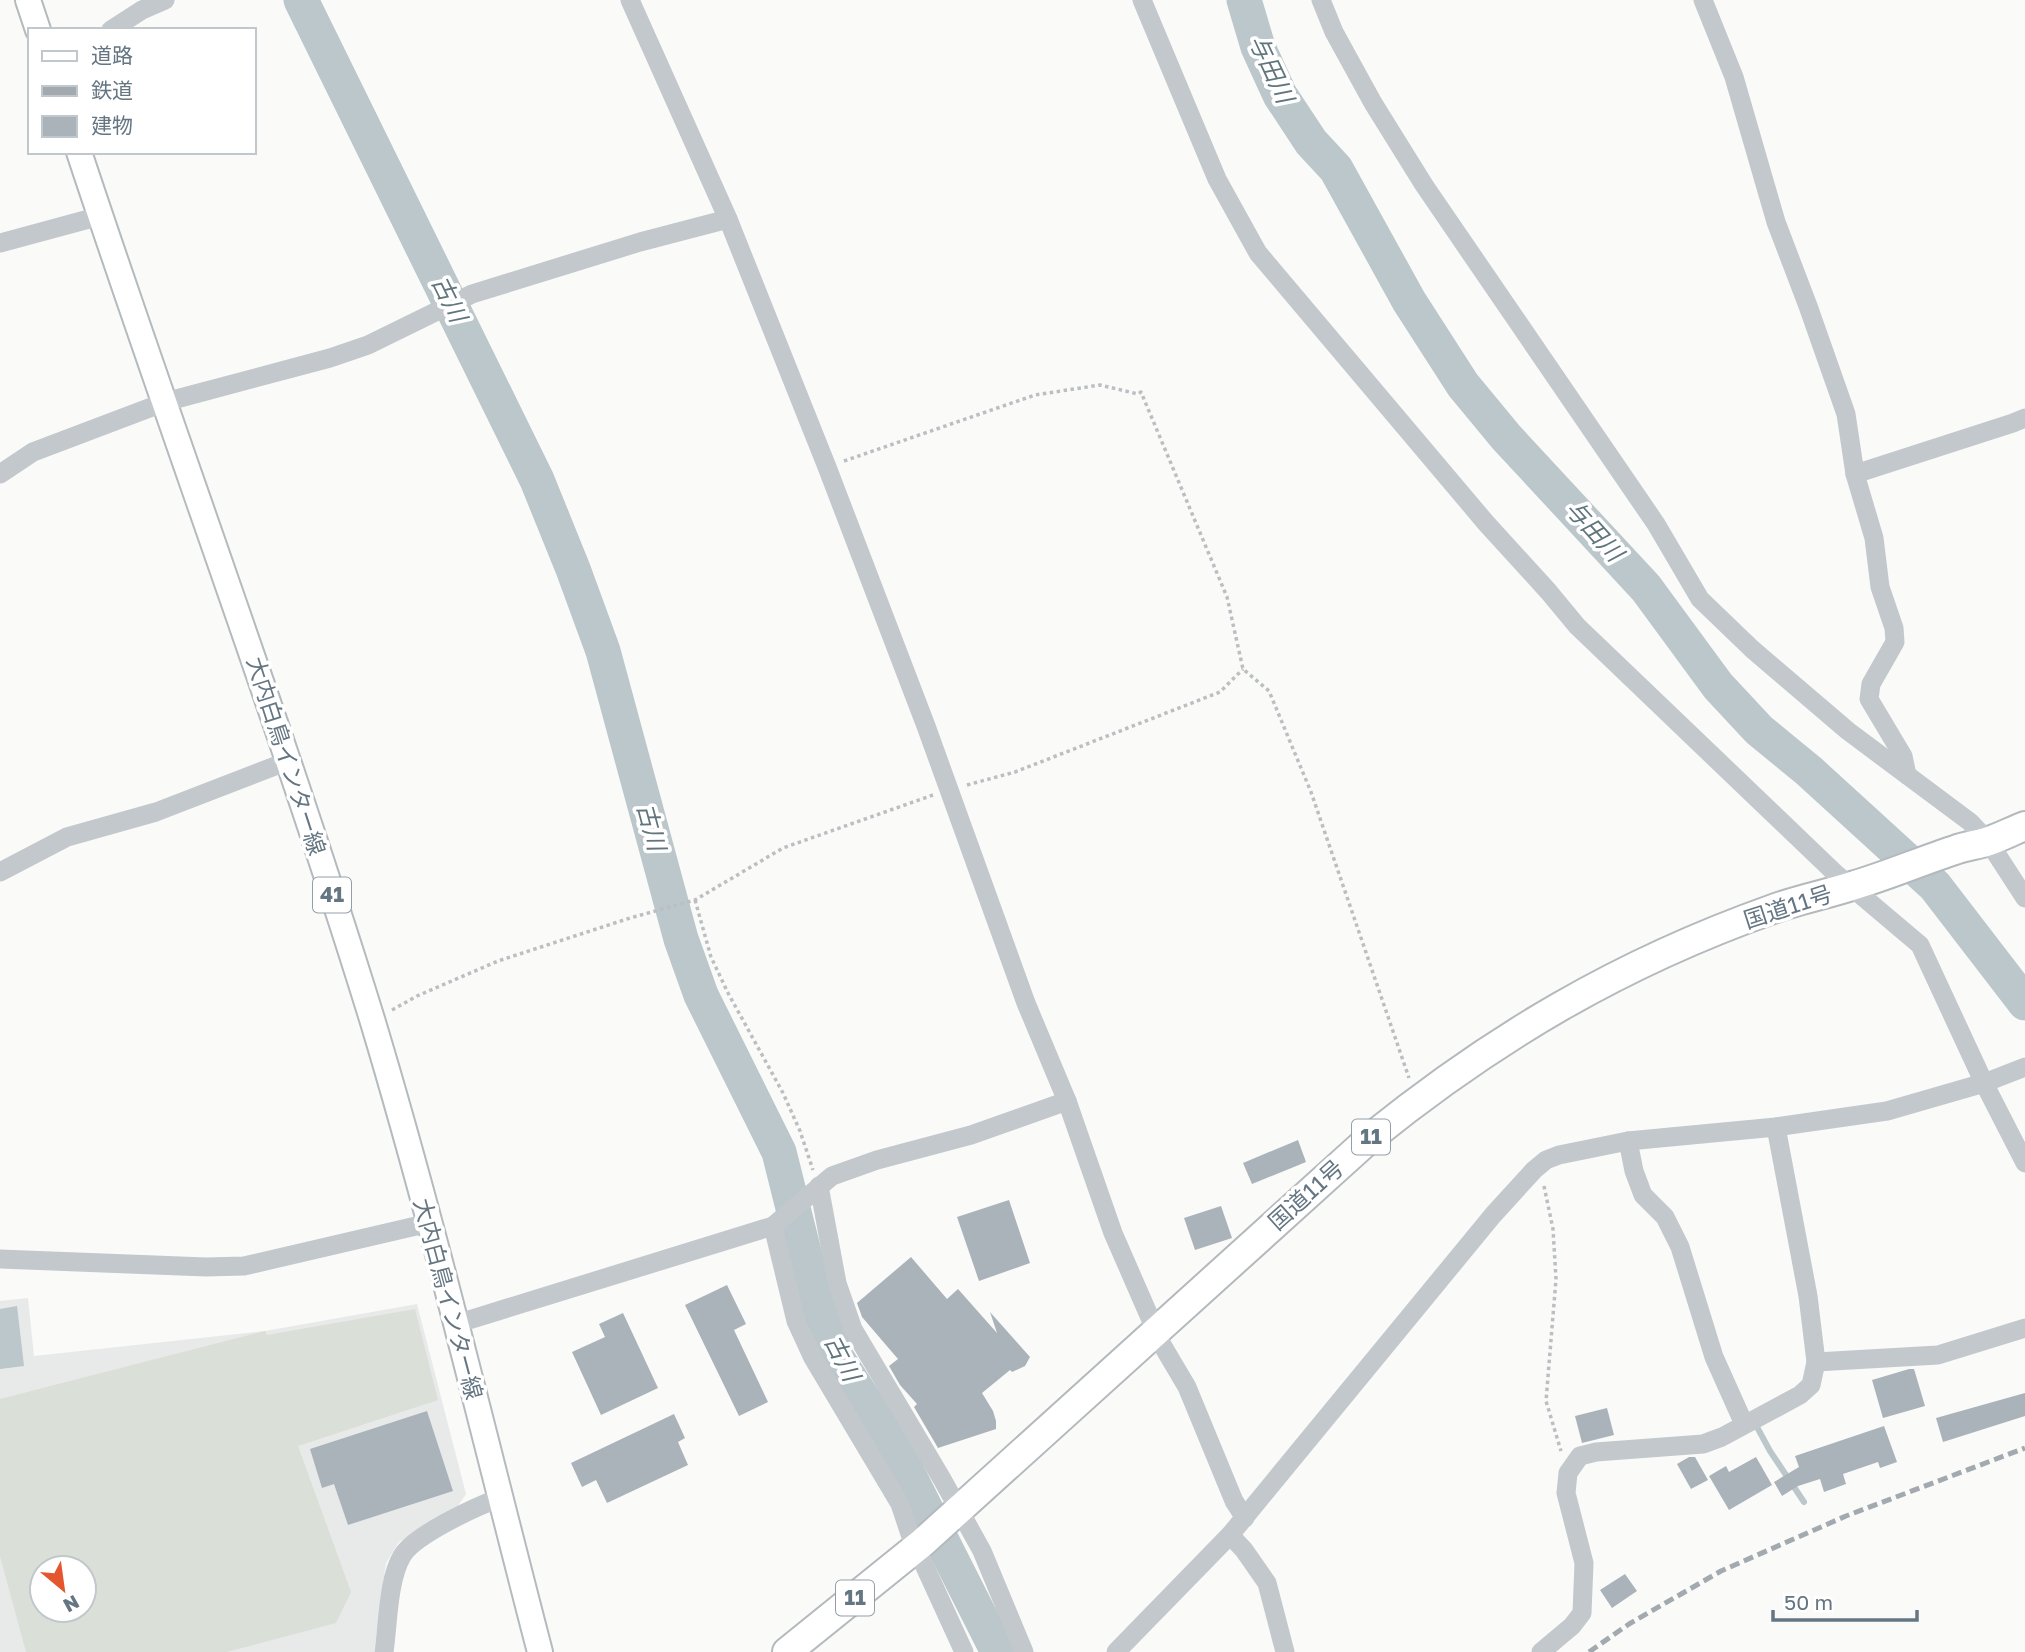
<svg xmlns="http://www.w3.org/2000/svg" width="2025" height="1652" font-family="'Golos Text','Noto Sans JP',sans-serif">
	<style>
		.built { fill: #e8e9e9; fill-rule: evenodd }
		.grass { fill: #dadfd7; fill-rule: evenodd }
		.water { fill: #bbc7cb }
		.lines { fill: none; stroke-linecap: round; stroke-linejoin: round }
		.stream { stroke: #bbc7cb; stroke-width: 6 }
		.river { stroke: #bbc7cb; stroke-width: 35 }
		.building { fill: #aab3b9 }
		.major-casing { stroke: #b5babe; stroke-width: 28 }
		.highway-casing { stroke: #b4b9bd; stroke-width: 32 }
		.path { stroke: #bbbfc2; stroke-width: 3.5; stroke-dasharray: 3.5 3.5; stroke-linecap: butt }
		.minor { stroke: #c3c8cc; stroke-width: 19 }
		.major { stroke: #fff; stroke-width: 24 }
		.highway { stroke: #fff; stroke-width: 28 }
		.rail { stroke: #a2aab0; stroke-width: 5; stroke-dasharray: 10 5; stroke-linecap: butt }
		.labels { text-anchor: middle; stroke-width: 7; stroke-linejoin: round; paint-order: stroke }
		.shield { fill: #fff; stroke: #939fa8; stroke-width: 2 }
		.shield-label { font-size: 21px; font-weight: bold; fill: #657683 }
		.street-label { font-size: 23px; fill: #657683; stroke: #fff }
		.water-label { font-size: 24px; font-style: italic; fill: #60757c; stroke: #fff }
	</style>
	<rect width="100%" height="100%" fill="#fafaf8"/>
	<path class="built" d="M28,1298l6,58 231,-25 152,-27 49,190 -10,15 -57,33 -13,21 -12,89h-374v-351zM42,1568h42v42h-42z"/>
	<path class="grass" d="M415,1309l23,91 -140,46 53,146 -15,31 -109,29h-201l-26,-96v-157l265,-68 2,4zM42,1568h42v42h-42z"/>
	<polygon class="water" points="17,1306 24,1366 0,1369 0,1309"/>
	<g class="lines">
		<polyline class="stream" points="1757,1427 1770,1451 1804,1502"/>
		<g class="river">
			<polyline points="301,0 537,480 573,569 603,651 681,939 701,995 779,1152 815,1296 837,1358 895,1448 998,1652"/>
			<polyline points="1244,0 1258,47 1280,95 1311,142 1336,169 1409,301 1463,385 1506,437 1646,588 1718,686 1759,730 1809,771 1935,886 2025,1003"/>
		</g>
	</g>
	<g class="building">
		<polygon points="1298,1140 1306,1162 1252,1184 1243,1163"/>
		<polygon points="1009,1200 1030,1263 979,1281 957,1217"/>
		<polygon points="1221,1206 1232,1238 1195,1250 1184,1218"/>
		<polygon points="911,1257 947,1299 958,1289 997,1333 990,1312 1030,1357 1025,1366 1012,1372 1010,1370 982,1393 993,1411 996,1421 996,1429 938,1448 914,1407 917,1404 900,1385 889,1366 898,1359 862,1317 857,1303"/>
		<polygon points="727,1285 746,1324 734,1330 768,1402 739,1416 685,1305"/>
		<polygon points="623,1313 658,1388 601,1415 572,1352 605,1337 599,1324"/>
		<polygon points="1909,1369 1914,1369 1925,1406 1883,1418 1872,1380"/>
		<polygon points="2025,1393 2025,1416 1943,1442 1936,1418"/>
		<polygon points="1607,1408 1614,1435 1582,1443 1575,1416"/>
		<polygon points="427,1411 453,1491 348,1525 334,1484 322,1488 310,1449"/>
		<polygon points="674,1414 685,1438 678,1442 688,1465 607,1503 596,1480 582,1487 571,1463"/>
		<polygon points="1884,1426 1897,1462 1880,1468 1878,1462 1843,1474 1846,1484 1824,1492 1820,1479 1798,1486 1782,1496 1774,1482 1799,1467 1795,1456"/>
		<polygon points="1689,1457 1695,1457 1708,1480 1691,1489 1677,1464"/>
		<polygon points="1756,1457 1772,1485 1729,1510 1709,1476 1726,1466 1729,1472"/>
		<polygon points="1625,1574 1637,1591 1612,1608 1600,1590"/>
	</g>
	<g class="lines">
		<defs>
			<g id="major">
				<polyline points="28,0 38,30"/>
				<path d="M79,152c96,290 203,576 293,867 63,209 113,422 168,633"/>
			</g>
			<path id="highway" d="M787,1652l135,-109 448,-405c125,-101 251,-175 403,-229 27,-10 55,-15 82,-24 34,-10 66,-24 100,-35 10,-4 21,-5 31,-8 13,-4 26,-11 39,-16"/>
		</defs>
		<use href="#major" class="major-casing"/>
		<use href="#highway" class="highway-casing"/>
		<g class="path">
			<polyline points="844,461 1035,395 1100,385 1138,394 1141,392 1227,597 1243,669 1269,691 1311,792 1409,1078"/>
			<polyline points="967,785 1015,772 1220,692 1243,669"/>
			<polyline points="695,900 711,957 728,993 783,1093 800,1131 813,1170"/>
			<polyline points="392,1010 417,996 498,961 630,918 695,900 783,848 933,795"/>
			<polyline points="1544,1186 1553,1229 1556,1279 1546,1401 1561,1451"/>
		</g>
		<g class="minor">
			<polyline points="630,0 728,219 827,467 926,726 1026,1003 1067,1101 1113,1233 1161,1343 1187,1387 1234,1501 1245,1518"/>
			<polyline points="1142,0 1217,179 1258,253 1486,523 1548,591 1577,626 1836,874 1920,945 1984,1083 2025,1163"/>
			<polyline points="1321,0 1334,32 1373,103 1424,185 1656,524 1700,599 1752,649 1848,731 1970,822 1988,841 2025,898"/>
			<polyline points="1703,0 1734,77 1776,222 1808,306 1846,414 1855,474 1874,538 1880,587 1894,628 1895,642 1871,684 1869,699 1903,756 1907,775"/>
			<polyline points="111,30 142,10 165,0"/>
			<polyline points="0,243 100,216"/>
			<polyline points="0,474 33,452 165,402 330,358 368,345 472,294 640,242 728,219"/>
			<polyline points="1855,474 2013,423 2025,418"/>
			<polyline points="0,872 67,837 156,812 288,761"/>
			<polyline points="1628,1141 1634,1171 1643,1195 1665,1217 1680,1247 1714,1357 1744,1424"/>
			<polyline points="819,1186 837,1283 853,1329 942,1479 982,1551 1024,1652"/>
			<polyline points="773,1226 796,1321 813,1358 900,1504 910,1534 964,1652"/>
			<polyline points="0,1259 206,1267 244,1266 429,1223"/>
			<polyline points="456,1324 773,1226 832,1176 877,1160 971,1135 1067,1101"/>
			<polyline points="1816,1362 1938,1355 2025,1328"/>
			<polyline points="1230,1535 1244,1550 1267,1583 1285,1652"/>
			<path d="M384,1652c4,-27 4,-73 18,-96 12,-21 75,-50 98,-58"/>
			<polyline points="1116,1652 1230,1535 1493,1215 1534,1170 1546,1160 1559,1155 1628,1141 1776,1127 1887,1111 1984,1083 2025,1067"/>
			<polyline points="1541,1652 1572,1626 1582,1613 1584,1563 1566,1493 1568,1473 1580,1456 1596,1452 1703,1444 1722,1437 1800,1395 1811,1385 1816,1362 1808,1296 1776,1127"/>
		</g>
		<use href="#major" class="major"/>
		<use href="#highway" class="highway"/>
		<polyline class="rail" points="1589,1652 1629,1624 1721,1571 1846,1516 2025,1448"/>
	</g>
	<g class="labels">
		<g class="shield">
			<rect x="313" y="877.5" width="38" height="35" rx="5"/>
			<rect x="1352" y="1119.5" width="38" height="35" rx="5"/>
			<rect x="836" y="1580.5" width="38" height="35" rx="5"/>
		</g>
		<g class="shield-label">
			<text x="332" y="902">41</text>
			<text x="1371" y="1144">11</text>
			<text x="855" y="1605">11</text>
		</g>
		<g class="street-label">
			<text transform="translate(286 756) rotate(72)" y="8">大内白鳥インター線</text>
			<text transform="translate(1788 907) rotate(-18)" y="8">国道11号</text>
			<text transform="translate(1306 1195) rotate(-42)" y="8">国道11号</text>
			<text transform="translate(448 1299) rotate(75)" y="8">大内白鳥インター線</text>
		</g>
		<g class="water-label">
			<text transform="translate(1271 69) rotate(65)" y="8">与田川</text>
			<text transform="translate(449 299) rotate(64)" y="8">古川</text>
			<text transform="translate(1594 531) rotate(48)" y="8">与田川</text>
			<text transform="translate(651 827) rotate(75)" y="8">古川</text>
			<text transform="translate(842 1358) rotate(63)" y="8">古川</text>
		</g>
	</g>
	<rect x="28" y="28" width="228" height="126" fill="#ffffff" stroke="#c1c8cd" stroke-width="2"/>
	<rect x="42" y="51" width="35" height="10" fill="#ffffff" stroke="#c1c8cd" stroke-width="2"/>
	<text x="91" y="63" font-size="21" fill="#657683">道路</text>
	<rect x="42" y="86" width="35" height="10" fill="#a2aab0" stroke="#c1c8cd" stroke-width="2"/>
	<text x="91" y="98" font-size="21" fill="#657683">鉄道</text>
	<rect x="42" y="116" width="35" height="21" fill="#aab3b9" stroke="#c1c8cd" stroke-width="2"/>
	<text x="91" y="133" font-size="21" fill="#657683">建物</text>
	<g transform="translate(63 1589) rotate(151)"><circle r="33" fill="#ffffff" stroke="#c1c8cd" stroke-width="2"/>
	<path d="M0-5L12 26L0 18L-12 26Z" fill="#e4572e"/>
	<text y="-10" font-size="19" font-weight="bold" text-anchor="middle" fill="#657683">N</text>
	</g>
	<path d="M1773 1610v10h144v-10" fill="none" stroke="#657683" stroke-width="3.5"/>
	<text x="1784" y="1610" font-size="21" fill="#657683" stroke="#ffffff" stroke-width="5" paint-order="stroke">50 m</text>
</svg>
